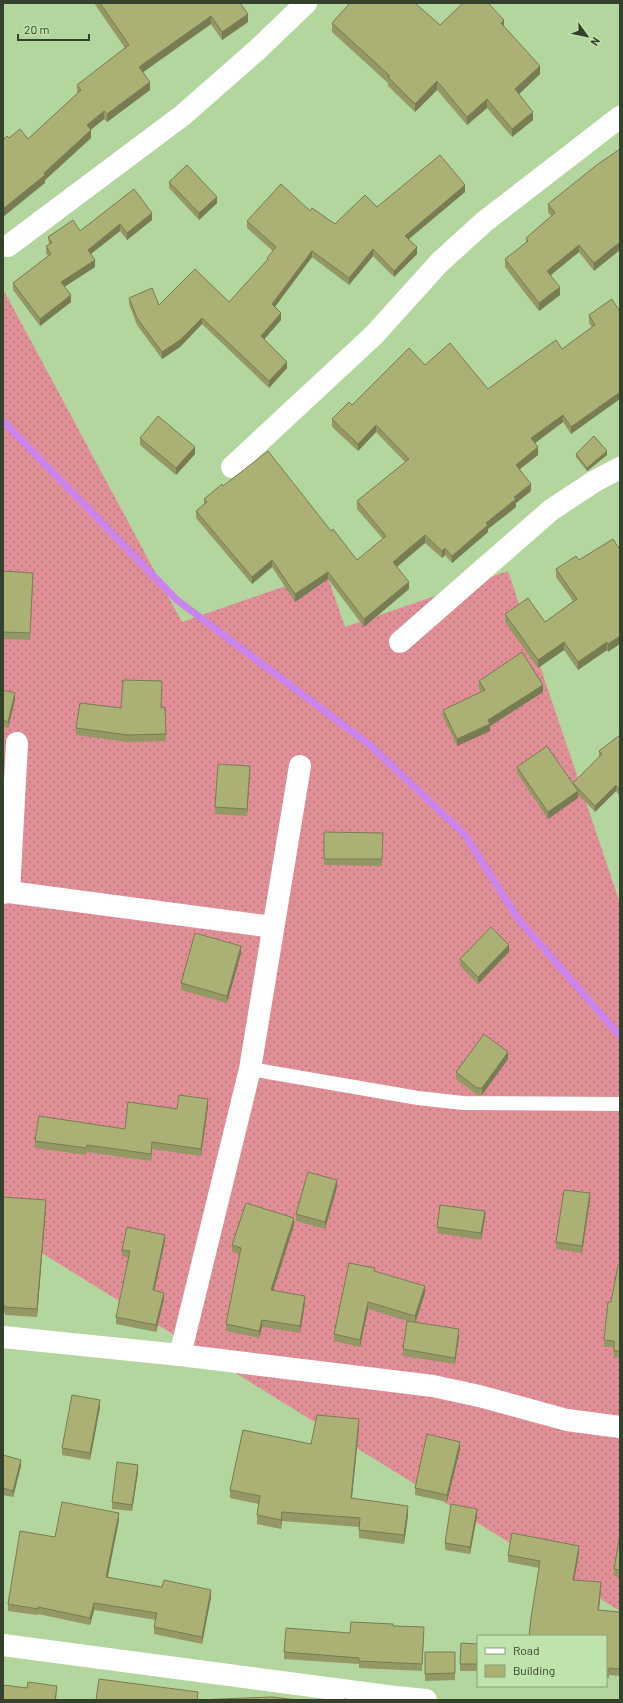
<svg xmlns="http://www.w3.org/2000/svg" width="623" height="1703" font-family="Barlow,sans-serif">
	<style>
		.grass { fill: url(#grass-dots) }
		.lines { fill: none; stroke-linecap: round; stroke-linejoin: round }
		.stream { stroke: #cb84ee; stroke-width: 7 }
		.service { stroke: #fff; stroke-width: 14 }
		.minor { stroke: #fff; stroke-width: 22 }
		.wall { fill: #939865 }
		.shaded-wall { fill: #787c52 }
		.building { fill: #abb175; stroke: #787c52 }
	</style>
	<defs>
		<pattern id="grass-dots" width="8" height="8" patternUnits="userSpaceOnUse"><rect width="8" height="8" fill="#e18f97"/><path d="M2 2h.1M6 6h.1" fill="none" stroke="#b7767b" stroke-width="1.8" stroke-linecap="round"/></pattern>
	</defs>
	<rect width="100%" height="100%" fill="#b3d59e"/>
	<polygon class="grass" points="3,289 182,622 326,572 345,627 508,571 620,903 620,1611 3,1229"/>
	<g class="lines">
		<polyline class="stream" points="3,421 177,600 370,745 465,835 519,920 620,1036"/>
		<polyline class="service" points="250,1069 418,1098 463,1103 620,1104"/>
		<g class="minor">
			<polyline points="8,246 183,115 257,50 306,3"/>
			<polyline points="232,467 374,335 439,263 484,222 620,117"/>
			<polyline points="400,642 551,510 595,481 620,468"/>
			<polyline points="9,892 17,743"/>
			<polyline points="3,893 9,892 273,927"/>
			<polyline points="3,1337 180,1355 250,1069 300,766"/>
			<polyline points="180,1355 433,1386 479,1396 567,1420 620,1427"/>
			<polyline points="3,1645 395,1697 426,1700"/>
		</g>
	</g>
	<g class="wall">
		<polygon points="94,3 240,3 248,22 222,40 211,24 143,72 150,90 107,122 104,119 91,129 91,138 45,180 45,183 9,138 28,139 78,94 77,93 77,85 125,48"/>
		<polygon points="332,23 440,25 504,27 540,74 519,94 533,120 512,137 487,108 467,125 437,90 415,112 388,86 388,83 332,32"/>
		<polygon points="620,149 594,271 579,252 551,275 560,295 539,311 505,267 505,259 526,243 526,238 551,216 548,212 548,204"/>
		<polygon points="169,182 217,203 199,220 169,188"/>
		<polygon points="134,189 152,220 127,240 120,231 91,254 95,267 64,287 71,302 40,326 13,290 13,283 48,256 46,253 46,246 49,245 48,237 80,231"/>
		<polygon points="465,192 409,239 417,254 394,277 373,256 349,285 312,257 274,307 281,320 264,339 287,368 269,388 202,324 180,347 162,359 137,325 129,304 129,298 159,305 229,302 267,261 267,258 273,251 247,228 247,221 310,211 335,224 377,207"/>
		<polygon points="612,299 571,434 563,422 535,443 538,455 520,469 531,491 516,503 516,507 488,529 488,532 452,563 445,555 442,558 425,543 397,567 409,589 364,627 328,579 295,602 272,567 252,584 196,518 196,511 204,504 204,499 223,486 331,531 357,560 383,539 357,509 357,501 405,462 376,432 358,451 332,427 332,419 352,405 425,365 488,389 562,349 592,327 589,323 589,315"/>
		<polygon points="140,438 195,454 176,475 140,445"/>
		<polygon points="576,454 607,455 587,471 576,457"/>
		<polygon points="613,539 608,652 607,650 578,670 564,650 538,668 505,622 505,614 545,622 573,601 556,577 556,569 579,560"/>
		<polygon points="3,571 33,580 30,640 3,639"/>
		<polygon points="479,681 543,692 490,726 490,731 457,746 443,717 443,710 481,692 479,688"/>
		<polygon points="162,688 161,708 166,734 166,741 128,742 76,735 76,728 121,708"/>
		<polygon points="3,690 15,700 8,728 3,727"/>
		<polygon points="620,735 620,797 616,791 595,812 578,794 578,798 548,819 517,773 517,767 573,785 573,783 599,757 599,751"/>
		<polygon points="250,773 247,816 215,814 215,807"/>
		<polygon points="324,832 383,833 382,866 324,865"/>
		<polygon points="509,952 478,984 460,966 460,959"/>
		<polygon points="241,953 227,1003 181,990 181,983"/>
		<polygon points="508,1059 482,1095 477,1095 456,1079 456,1072"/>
		<polygon points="208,1106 201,1156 152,1149 151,1161 87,1152 86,1155 35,1148 35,1141 125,1129 177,1109"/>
		<polygon points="337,1187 325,1229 296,1221 296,1214"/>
		<polygon points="3,1197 46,1207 37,1317 5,1315 5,1313 3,1313"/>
		<polygon points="590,1200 582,1253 556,1249 556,1242"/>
		<polygon points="485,1218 481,1240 437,1233 437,1227"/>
		<polygon points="294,1225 273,1291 305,1303 300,1333 262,1327 259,1338 226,1331 226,1324 240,1254 232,1252 232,1245"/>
		<polygon points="165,1241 154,1291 164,1299 156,1332 116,1324 116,1317 129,1258 122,1256 122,1250"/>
		<polygon points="620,1265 620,1358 614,1357 614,1347 604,1347 604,1340 611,1302"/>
		<polygon points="375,1271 425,1293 416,1322 459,1336 455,1364 403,1356 403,1349 407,1321 368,1309 360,1347 334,1341 334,1334"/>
		<polygon points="100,1407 90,1460 62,1455 62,1448"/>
		<polygon points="359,1427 352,1498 408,1515 404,1544 359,1538 359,1527 282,1521 281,1529 257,1524 257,1515 259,1504 230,1498 230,1490 311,1444"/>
		<polygon points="460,1449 447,1502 415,1495 415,1488"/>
		<polygon points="3,1455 21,1466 13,1497 3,1495"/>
		<polygon points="138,1472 132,1511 112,1509 112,1502"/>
		<polygon points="477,1516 470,1554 445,1550 445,1543"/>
		<polygon points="119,1520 108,1577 211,1597 202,1644 154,1634 154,1627 156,1620 94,1610 90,1625 38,1614 38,1615 8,1611 8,1604 55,1537"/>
		<polygon points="620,1534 620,1577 614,1576 614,1569"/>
		<polygon points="579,1553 574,1580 601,1589 599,1610 620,1612 620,1676 609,1675 609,1678 606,1678 606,1636 539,1568 508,1562 508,1555"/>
		<polygon points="393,1626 424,1634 422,1671 359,1668 359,1664 284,1659 284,1652 350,1633"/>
		<polygon points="478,1644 478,1671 460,1671 460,1664"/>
		<polygon points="425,1652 455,1652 455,1680 425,1681"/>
	</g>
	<g class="shaded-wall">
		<polygon points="248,14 248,22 222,40 222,32"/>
		<polygon points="211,16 211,24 139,75 139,67"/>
		<polygon points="504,20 504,29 501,23"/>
		<polygon points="540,66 540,74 515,98 515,89"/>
		<polygon points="437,81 437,90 415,112 415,104"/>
		<polygon points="150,82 150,90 107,122 107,114"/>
		<polygon points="487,99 487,108 467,125 467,117"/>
		<polygon points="104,111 104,119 87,133 87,125"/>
		<polygon points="533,112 533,120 512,137 512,129"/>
		<polygon points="91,130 91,138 45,180 45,183 3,217 3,209 44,173"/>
		<polygon points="465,185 465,192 405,242 405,236"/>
		<polygon points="217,197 217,203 199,220 199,213"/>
		<polygon points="152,213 152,220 127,240 127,233"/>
		<polygon points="120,224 120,231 88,256 88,250"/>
		<polygon points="620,242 620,250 594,271 594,263"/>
		<polygon points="579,245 579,252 547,278 547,271"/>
		<polygon points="417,247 417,254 394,277 394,271"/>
		<polygon points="373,249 373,256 349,285 349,278"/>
		<polygon points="312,251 312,257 272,311 272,304"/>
		<polygon points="95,260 95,267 61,289 61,282"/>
		<polygon points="560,287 560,295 539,311 539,303"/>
		<polygon points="71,295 71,302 40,326 40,319"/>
		<polygon points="281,313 281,320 261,343 261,336"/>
		<polygon points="202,318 202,324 180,347 162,359 162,352"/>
		<polygon points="287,362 287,368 269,388 269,381"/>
		<polygon points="620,392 620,399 571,434 571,427"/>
		<polygon points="563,415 563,422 531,446 531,438"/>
		<polygon points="376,425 376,432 358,451 358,444"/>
		<polygon points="195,447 195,454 176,475 176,468"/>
		<polygon points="538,447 538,455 516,472 516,465"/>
		<polygon points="607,451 607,455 587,471 587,468"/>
		<polygon points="531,484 531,491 516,503 516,507 488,529 488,532 452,563 452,556 486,523 514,497"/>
		<polygon points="425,535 425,543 393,570 393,562"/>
		<polygon points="445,548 445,555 442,558 442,551"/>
		<polygon points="272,560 272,567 252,584 252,577"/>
		<polygon points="328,572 328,579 295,602 295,594"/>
		<polygon points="409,582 409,589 364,627 364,619"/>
		<polygon points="620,636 620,644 608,652 608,644"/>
		<polygon points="564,642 564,650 538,668 538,660"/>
		<polygon points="607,642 607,650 578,670 578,662"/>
		<polygon points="543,685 543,692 490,726 490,731 457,746 457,739"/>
		<polygon points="15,693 15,700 8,728 8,722"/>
		<polygon points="250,766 250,773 247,816 247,809"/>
		<polygon points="616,785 616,791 595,812 595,806"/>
		<polygon points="578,791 578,798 548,819 548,812"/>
		<polygon points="509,945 509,952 478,984 478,977"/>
		<polygon points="241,946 241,953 227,1003 227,996"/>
		<polygon points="508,1052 508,1059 482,1095 482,1088"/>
		<polygon points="208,1099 208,1106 201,1156 201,1149"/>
		<polygon points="152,1142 152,1149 151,1161 151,1154"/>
		<polygon points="337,1180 337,1187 325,1229 325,1222"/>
		<polygon points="590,1193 590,1200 582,1253 582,1246"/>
		<polygon points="46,1200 46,1207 37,1317 37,1309"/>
		<polygon points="485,1211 485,1218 481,1240 481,1233"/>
		<polygon points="294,1218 294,1225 271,1297 271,1290"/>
		<polygon points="165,1235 165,1241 153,1297 153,1290"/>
		<polygon points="425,1286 425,1293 415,1323 415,1316"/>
		<polygon points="164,1293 164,1299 156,1332 156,1325"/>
		<polygon points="305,1296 305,1303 300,1333 300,1326"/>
		<polygon points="368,1302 368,1309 360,1347 360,1340"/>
		<polygon points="262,1320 262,1327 259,1338 259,1331"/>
		<polygon points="459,1329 459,1336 455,1364 455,1358"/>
		<polygon points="100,1400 100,1407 90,1460 90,1453"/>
		<polygon points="359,1419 359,1427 351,1507 351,1498"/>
		<polygon points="460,1442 460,1449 447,1502 447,1495"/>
		<polygon points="21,1460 21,1466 13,1497 13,1491"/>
		<polygon points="138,1465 138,1472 132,1511 132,1505"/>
		<polygon points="408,1506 408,1515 404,1544 404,1535"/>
		<polygon points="477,1509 477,1516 470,1554 470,1547"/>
		<polygon points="282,1512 282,1521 281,1529 281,1520"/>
		<polygon points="119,1513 119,1520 106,1584 106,1577"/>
		<polygon points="579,1546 579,1553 573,1587 573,1580"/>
		<polygon points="601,1582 601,1589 598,1617 598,1610"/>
		<polygon points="211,1590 211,1597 202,1644 202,1637"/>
		<polygon points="94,1603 94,1610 90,1625 90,1618"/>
		<polygon points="57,1686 56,1700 55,1700"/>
	</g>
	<g class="building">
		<polygon points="100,3 240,3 248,14 222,32 211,16 139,67 150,82 107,114 104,111 87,125 91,130 44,173 45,175 3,209 3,140 7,136 9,138 20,129 28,139 81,90 77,85 129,45"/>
		<polygon points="350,3 415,3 440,25 463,3 488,3 504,20 501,23 540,66 515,89 533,112 512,129 487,99 467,117 437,81 415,104 388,77 390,76 332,23"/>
		<polygon points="620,149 620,242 594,263 579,245 547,271 560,287 539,303 505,259 528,241 526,238 555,213 548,204 598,164"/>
		<polygon points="440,155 465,185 405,236 417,247 394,271 373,249 349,278 312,251 272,304 281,313 261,336 287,362 269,381 202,318 180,340 162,352 137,318 129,298 152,288 159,305 195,269 229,302 268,259 267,258 276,247 247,221 281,184 310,211 312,208 335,224 365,195 377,207"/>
		<polygon points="187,165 217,197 199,213 169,182"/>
		<polygon points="134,189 152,213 127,233 120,224 88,250 95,260 61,282 71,295 40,319 13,283 51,254 46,246 52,243 48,237 73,220 80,231"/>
		<polygon points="612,299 620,312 620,392 571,427 563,415 531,438 538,447 516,465 531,484 514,497 516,499 486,523 488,525 452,556 445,548 442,551 425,535 393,562 409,582 364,619 328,572 295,594 272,560 252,577 196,511 207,502 204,499 222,484 223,486 268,451 331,531 333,529 357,560 386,536 357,501 409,459 376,425 358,444 332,419 349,402 352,405 409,348 425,365 450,343 488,389 556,340 562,349 595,325 589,315"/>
		<polygon points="158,416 195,447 176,468 140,438"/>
		<polygon points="594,436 607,451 587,468 576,454"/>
		<polygon points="613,539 620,550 620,636 608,644 607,642 578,662 564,642 538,660 505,614 528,598 545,622 577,599 556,569 576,556 579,560"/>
		<polygon points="3,571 33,573 30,633 3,632"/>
		<polygon points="522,652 543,685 488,720 490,724 457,739 443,710 485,690 479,681"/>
		<polygon points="123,680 162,681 161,708 165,707 166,734 128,735 76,728 80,703 121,708"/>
		<polygon points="3,690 15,693 8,722 3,720"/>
		<polygon points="620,735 620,791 616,785 595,806 573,783 602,754 599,751"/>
		<polygon points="547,746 578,791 548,812 517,767"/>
		<polygon points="218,764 250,766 247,809 215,807"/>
		<polygon points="324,832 383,833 382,859 324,859"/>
		<polygon points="491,927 509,945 478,977 460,959"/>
		<polygon points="195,933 241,946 227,996 181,983"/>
		<polygon points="484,1034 508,1052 482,1088 477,1088 456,1072"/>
		<polygon points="179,1095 208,1099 201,1149 152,1142 151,1154 87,1145 86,1148 35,1141 39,1116 125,1129 128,1102 177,1109"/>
		<polygon points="308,1172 337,1180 325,1222 296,1214"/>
		<polygon points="564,1190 590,1193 582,1246 556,1242"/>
		<polygon points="3,1197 46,1200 37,1309 5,1307 5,1306 3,1305"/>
		<polygon points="246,1203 294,1218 271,1290 305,1296 300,1326 262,1320 259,1331 226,1324 241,1248 232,1245"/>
		<polygon points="440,1205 485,1211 481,1233 437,1227"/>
		<polygon points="127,1227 165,1235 153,1290 164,1293 156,1325 116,1317 130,1251 122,1250"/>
		<polygon points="349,1263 375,1268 374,1271 425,1286 415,1316 368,1302 360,1340 334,1334"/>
		<polygon points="618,1265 620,1265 620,1351 614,1351 614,1341 604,1340 608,1302 611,1302"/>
		<polygon points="407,1321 459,1329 455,1358 403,1349"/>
		<polygon points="72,1395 100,1400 90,1453 62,1448"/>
		<polygon points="317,1415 359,1419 351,1498 408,1506 404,1535 359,1530 360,1518 282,1512 281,1520 257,1515 260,1496 230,1490 243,1430 311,1444"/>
		<polygon points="427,1434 460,1442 447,1495 415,1488"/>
		<polygon points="3,1455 21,1460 13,1491 3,1488"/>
		<polygon points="117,1462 138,1465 132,1505 112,1502"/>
		<polygon points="62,1502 119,1513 106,1577 162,1587 164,1580 211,1590 202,1637 154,1627 157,1613 94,1603 90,1618 38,1607 38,1609 8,1604 20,1531 55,1537"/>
		<polygon points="451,1504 477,1509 470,1547 445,1543"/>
		<polygon points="512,1533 579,1546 573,1580 601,1582 598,1610 620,1612 620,1669 609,1668 609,1671 606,1671 606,1636 529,1636 531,1618 540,1561 508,1555"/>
		<polygon points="620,1534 620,1570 614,1569"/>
		<polygon points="351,1622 393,1624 393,1626 424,1627 422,1664 359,1661 359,1658 284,1652 286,1628 350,1633"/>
		<polygon points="461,1643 478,1644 478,1664 460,1664"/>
		<polygon points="425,1652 455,1652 455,1673 425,1674"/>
		<polygon points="99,1679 198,1692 197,1700 272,1697 298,1700 96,1700"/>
		<polygon points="28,1682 57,1686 55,1700 3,1700 3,1685 27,1688"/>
		<polygon points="344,1699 354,1700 344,1700"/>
	</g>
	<rect width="623" height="1703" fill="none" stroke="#34422b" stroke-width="8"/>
	<rect x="477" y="1635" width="130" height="52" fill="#c0e2ab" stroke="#88a278"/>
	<rect x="485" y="1648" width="20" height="6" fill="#ffffff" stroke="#88a278"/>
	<text x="513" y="1655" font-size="12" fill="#34422b">Road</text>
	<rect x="485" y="1665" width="20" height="12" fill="#abb175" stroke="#88a278"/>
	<text x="513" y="1675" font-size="12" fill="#34422b">Building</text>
	<g transform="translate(587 36) rotate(123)" stroke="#c0e2ab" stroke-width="3" paint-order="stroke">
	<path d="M0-3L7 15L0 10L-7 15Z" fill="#34422b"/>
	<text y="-6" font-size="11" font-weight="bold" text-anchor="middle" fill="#34422b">N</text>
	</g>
	<path d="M18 34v6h71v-6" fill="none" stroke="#34422b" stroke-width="2"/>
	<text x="24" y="34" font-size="12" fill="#34422b" stroke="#c0e2ab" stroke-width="3" paint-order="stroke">20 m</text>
</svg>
